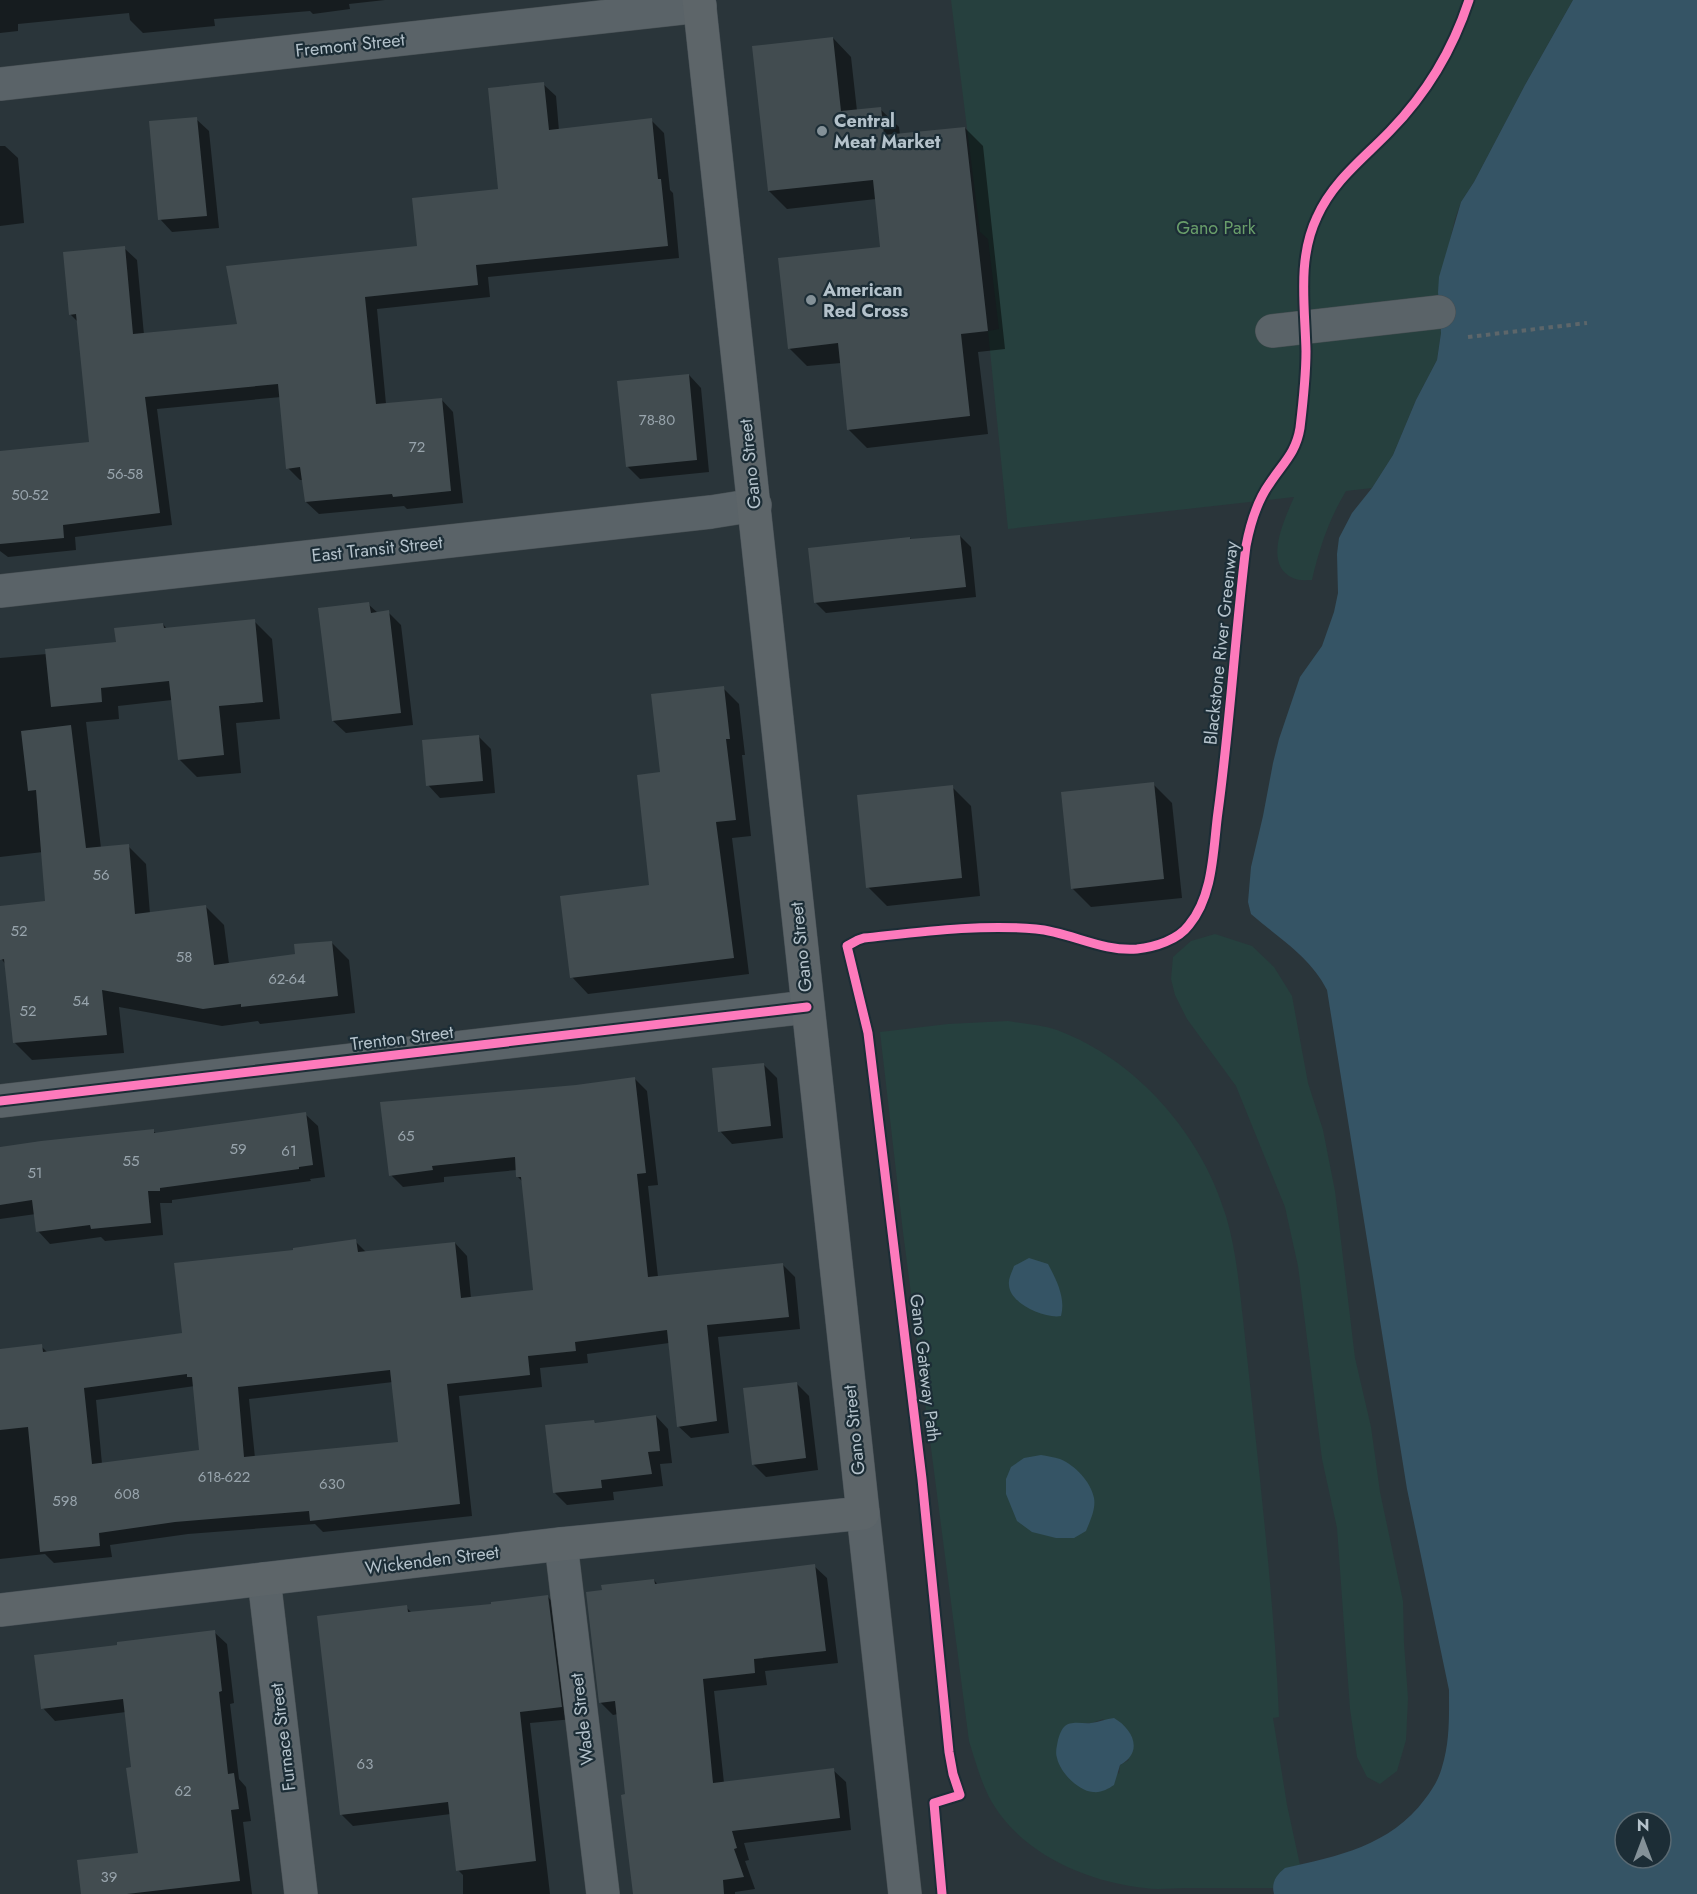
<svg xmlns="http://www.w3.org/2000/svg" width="1697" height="1894" font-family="Jost,sans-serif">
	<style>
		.green { fill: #26403e; fill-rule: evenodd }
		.water { fill: #355465; fill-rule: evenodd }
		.shadow { fill: #0007; fill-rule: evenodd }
		.building { fill: #424c50; fill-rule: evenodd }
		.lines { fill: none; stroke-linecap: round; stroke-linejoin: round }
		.minor-casing { stroke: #485054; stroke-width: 34 }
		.major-casing { stroke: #485157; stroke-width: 34 }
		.path { stroke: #5d666a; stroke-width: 4; stroke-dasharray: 4.5 4.5; stroke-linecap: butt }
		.minor { stroke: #5a6368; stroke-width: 33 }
		.major { stroke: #5d6569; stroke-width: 33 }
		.cycleway-casing { stroke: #1c2d36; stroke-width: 13 }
		.cycleway { stroke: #fd7abc; stroke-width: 9 }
		.poi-dot { fill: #849198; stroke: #1c2d36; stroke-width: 2 }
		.labels { text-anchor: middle; stroke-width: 4.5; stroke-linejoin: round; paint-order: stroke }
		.number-label { font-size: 15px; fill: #98a4ac }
		.street-label { font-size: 18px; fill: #b4c2cb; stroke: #1c2d36 }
		.poi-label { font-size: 18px; font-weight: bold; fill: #b4c2cb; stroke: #1c2d36; text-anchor: start }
		.park-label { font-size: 18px; fill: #699e6a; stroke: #1c2d36 }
	</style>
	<rect width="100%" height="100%" fill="#2a353a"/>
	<g class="green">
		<path d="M951,0h622l-48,85 -51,97 -13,20 -6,17 -17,73 3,41 -4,27 -21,40 -23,55 -21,33 -26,3c-17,28 -27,58 -34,89 -6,0 -14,1 -19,-2 -31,-14 -8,-59 1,-81l-286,32 -20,-198 11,-2 -11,-90 -8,-7z"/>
		<polygon points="1215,934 1252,946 1274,967 1292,996 1308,1083 1323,1130 1335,1191 1355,1358 1371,1427 1380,1492 1403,1601 1404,1643 1408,1698 1406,1740 1397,1771 1380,1784 1367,1777 1357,1757 1350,1709 1337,1528 1322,1459 1298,1266 1285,1207 1236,1086 1187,1019 1175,995 1171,979 1173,957 1191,941"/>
		<path d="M1008,1021c16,3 34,4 49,9 80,30 145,105 169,186 10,33 13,69 17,103 4,37 8,75 12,113 10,95 20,189 24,285l-6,1 14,87 13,60c-14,3 -25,8 -27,23 -29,0 -58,0 -87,0 -14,0 -28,2 -41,0 -61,-7 -126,-35 -156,-91 -9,-18 -14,-37 -20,-56l-66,-509 -23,-200 68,-8zM1103,1719l26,41 -9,5 -1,9 -47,-51h20z"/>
	</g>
	<g class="water">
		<path d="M1573,0h124v1894h-423c-3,-11 2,-19 11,-26 53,-12 105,-22 140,-69 7,-9 14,-20 17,-32 8,-25 7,-51 7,-77l-42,-201 -80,-499c-17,-34 -49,-52 -76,-76l-3,-12 3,-35 12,-51 10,-53 6,-24 21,-62 22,-31 12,-34 4,-19 -1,-39 2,-16 13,-25 20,-25 21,-33 23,-55 21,-40 4,-27 -3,-41 1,-15 22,-75 13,-20 51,-97zM1625,1822h36v36h-36z"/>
		<path d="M1029,1258l19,6c8,15 18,34 13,52 -16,3 -51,-12 -52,-31 -1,-6 3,-13 5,-19z"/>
		<path d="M1041,1455c6,1 13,2 19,4 15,6 31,23 34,39 2,11 -4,23 -8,33l-12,7h-18l-24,-6 -15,-11 -11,-27v-15l5,-12 13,-9z"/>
		<path d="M1114,1718c19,11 30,34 6,47l-6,20c-6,4 -13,8 -21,7 -15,-1 -33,-20 -36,-34 -2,-6 0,-12 1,-18 1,-4 3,-10 6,-13 7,-7 18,-3 27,-4 8,-1 15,-4 23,-5z"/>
	</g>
	<g class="shadow">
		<polygon points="0,0 385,0 349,4 350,9 313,14 310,11 214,19 215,26 143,33 130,20 129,13 18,24 18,31 0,33"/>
		<polygon points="833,38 851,57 857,111 880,109 899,127 900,135 965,128 983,146 1005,349 978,352 988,434 867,448 849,430 841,363 807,366 789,348 881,248 876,199 787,209 769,191"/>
		<polygon points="543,84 556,96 559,131 651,120 664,133 670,190 673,193 679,258 488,277 490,297 377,309 386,404 441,399 453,412 463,503 407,509 404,506 319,514 306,502 303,480 300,480 288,468 281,397 157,409 172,525 75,537 76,550 8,557 0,551 0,453 91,443 78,322 70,314 124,248 137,260 144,335 238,325 418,247 499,190"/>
		<polygon points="196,119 209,131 219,228 172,232 160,219"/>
		<polygon points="0,146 5,146 18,158 24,223 0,226"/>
		<polygon points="689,375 701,388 709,472 640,479 627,466"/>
		<polygon points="960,536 971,547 976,597 826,613 815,602 910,538 912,541"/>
		<polygon points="368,604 378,613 388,612 401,625 413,725 346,733 333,721"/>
		<polygon points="254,621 272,639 280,719 236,723 241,773 197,777 179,759 172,700 118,706 119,719 86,722 101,848 128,846 146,864 150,914 206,907 224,925 229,964 297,956 331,942 349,960 355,1013 260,1024 258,1021 222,1026 119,1007 124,1053 32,1060 14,1042 6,965 0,957 0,907 47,903 43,852 0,857 0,658 47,654 117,643 163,624 167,629"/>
		<polygon points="723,688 739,704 745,755 742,755 751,836 732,838 749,974 588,994 572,977 651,886 662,774"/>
		<polygon points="478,736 491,749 495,793 440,798 428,785"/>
		<polygon points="1153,784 1172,803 1182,898 1091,907 1072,888"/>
		<polygon points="952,787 971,806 980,896 887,906 868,887"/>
		<polygon points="764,1065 777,1078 783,1138 732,1144 720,1131"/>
		<path d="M635,1079l12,12 11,94 -10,1 10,91 125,-12 12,12 5,52 -82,8 11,96 -38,5 -13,-12 -9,-83 -82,11 1,9 -48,5 2,19 -83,9 13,120 -149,16 -8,-8 -127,10 -78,11 2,12 -58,6 -9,-9 -45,5v-208l41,-5 7,7 135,-19 112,-83 60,-10 12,12 88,-10 12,13 4,42 64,-7 -12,-109 -5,-5 -1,-7 -73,7v5l-41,5 -12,-12 185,-89zM393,1382l7,61 -145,15 -6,-59zM195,1386l6,65 -99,13 -6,-64z"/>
		<polygon points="305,1114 318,1126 325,1177 310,1179 311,1181 172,1200 172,1203 160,1203 163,1235 105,1241 101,1237 50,1244 38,1231 36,1214 0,1219 0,1148 153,1131 157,1134"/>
		<polygon points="796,1383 809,1396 818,1470 766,1477 753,1464"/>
		<polygon points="656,1416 668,1429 672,1463 660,1464 663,1486 613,1492 614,1500 567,1505 555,1493 594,1421 596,1424"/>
		<polygon points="814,1566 827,1578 838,1663 765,1671 767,1685 714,1691 724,1783 833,1770 846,1782 851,1830 744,1843 749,1860 745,1861 755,1889 735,1892 735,1894 649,1894 627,1796 618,1714 613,1715 600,1702 654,1580 658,1585"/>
		<polygon points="548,1597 559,1609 573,1719 530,1723 550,1894 463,1894 463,1875 458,1870 451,1814 353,1826 341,1814 406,1607 412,1613 492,1606"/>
		<polygon points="214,1632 227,1644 234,1703 230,1704 239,1779 246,1787 251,1821 243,1822 252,1894 83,1894 139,1854 133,1768 126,1712 55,1721 43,1708"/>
	</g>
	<g class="building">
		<polygon points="833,37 841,111 881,107 884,135 965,127 988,331 961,334 970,416 847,430 838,343 788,349 778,258 880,247 873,180 768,191 752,46"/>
		<polygon points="544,82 549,130 652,118 658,179 661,179 668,246 476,265 478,285 365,297 376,404 442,398 451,491 393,497 392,494 305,502 300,467 286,469 278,384 145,397 160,513 63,525 64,538 0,544 0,451 89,442 76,314 69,315 63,252 125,246 133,334 237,324 226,266 417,246 412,198 498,189 488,88"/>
		<polygon points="197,117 207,216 158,220 149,121"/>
		<polygon points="689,374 697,460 626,467 617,381"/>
		<polygon points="960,535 966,587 814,603 808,548 910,537 910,539"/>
		<polygon points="369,602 371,613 389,610 401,713 332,721 318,608"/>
		<polygon points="255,619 263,702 219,706 224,755 178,760 169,681 101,688 102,702 51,707 45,649 116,642 114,628 163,623 164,628"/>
		<polygon points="724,686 730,739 726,739 736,820 716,822 734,958 570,978 560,896 649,885 637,775 660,772 651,694"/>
		<polygon points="71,725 86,848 129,844 135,914 206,905 214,965 295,954 294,944 332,941 338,996 241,1007 241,1004 203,1009 102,990 107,1035 13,1043 4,959 0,960 0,906 45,901 36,790 28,791 21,731"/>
		<polygon points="479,735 483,781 426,786 422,740"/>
		<polygon points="1154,782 1164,879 1071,889 1061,792"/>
		<polygon points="953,785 962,878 866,888 857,795"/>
		<polygon points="764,1063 771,1126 718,1132 712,1068"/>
		<path d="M635,1077l11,96 -9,1 11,103 135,-14 6,54 -82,8 10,96 -40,6 -10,-97 -92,12 1,9 -48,5 2,19 -83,9 13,120 -150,17 -1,-10 -134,11 -76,11 1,13 -60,6 -12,-125 -28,3v-81l42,-5 1,8 139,-19 -8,-70 119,-13v-2l63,-9 2,13 97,-10 6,56 72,-8 -12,-113h-5l-1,-20 -83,9 1,4 -44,6 -9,-74 196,-17zM390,1370l8,72 -154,15 -6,-70zM187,1374v3h5l7,73 -107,14 -8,-76z"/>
		<polygon points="306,1112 313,1165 299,1167 299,1169 160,1188 160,1191 148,1191 151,1223 91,1229 90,1225 36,1232 32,1200 0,1205 0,1147 41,1141 154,1129 154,1133"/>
		<polygon points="797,1382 806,1458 752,1465 743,1388"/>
		<polygon points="656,1415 660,1451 648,1452 652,1474 601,1480 602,1488 553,1493 545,1425 594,1420 595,1423"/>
		<polygon points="815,1564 826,1651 754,1659 755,1673 703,1679 713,1783 834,1768 840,1818 732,1831 737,1848 734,1849 744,1877 723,1880 724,1894 633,1894 621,1795 625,1794 615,1701 599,1703 586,1592 602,1590 601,1585 654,1579 655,1584"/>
		<polygon points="548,1595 562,1707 520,1712 536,1861 456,1871 448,1802 340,1815 317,1616 407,1605 408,1612 491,1604 491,1602"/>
		<polygon points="215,1630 222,1691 219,1692 228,1774 234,1773 239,1809 231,1810 240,1881 127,1894 81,1894 77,1860 138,1853 126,1768 131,1767 123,1699 41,1709 34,1655 117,1645 117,1642"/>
	</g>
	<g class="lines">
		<defs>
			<g id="minor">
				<polyline points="0,84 700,6"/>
				<polyline points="1272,331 1439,312"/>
				<polyline points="0,591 711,512 755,505"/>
				<polyline points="0,1101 807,1007"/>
				<polyline points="863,1513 905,1894"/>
				<polyline points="561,1544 603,1894"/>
				<polyline points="264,1579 301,1894"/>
			</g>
			<polyline id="major" points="0,1610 561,1544 863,1513 699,0"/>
		</defs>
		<use href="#minor" class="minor-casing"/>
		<use href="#major" class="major-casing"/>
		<polyline class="path" points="1468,337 1587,323"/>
		<use href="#minor" class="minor"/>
		<use href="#major" class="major"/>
		<defs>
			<g id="cycleway">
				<polyline points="0,1101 807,1007"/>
				<path d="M942,1894l-8,-91 26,-8 -7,-21 -4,-22 -27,-273 -54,-446 -21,-87 11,-6 6,-2c57,-6 115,-14 172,-9 34,3 66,23 101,20 18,-2 41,-9 52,-24 25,-30 24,-77 29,-113 12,-88 17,-177 28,-266 4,-21 11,-45 24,-63 13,-20 26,-30 30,-55 3,-25 6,-52 6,-77 -1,-45 -9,-92 11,-134 16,-36 46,-58 73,-86 36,-37 63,-82 79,-131"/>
			</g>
		</defs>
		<use href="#cycleway" class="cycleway-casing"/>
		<use href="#cycleway" class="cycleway"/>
	</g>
	<g class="poi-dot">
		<circle cx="822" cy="131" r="6"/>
		<circle cx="811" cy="300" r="6"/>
	</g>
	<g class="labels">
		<g class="number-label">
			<text x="657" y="425">78-80</text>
			<text x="417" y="452">72</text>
			<text x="125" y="479">56-58</text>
			<text x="30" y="500">50-52</text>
			<text x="101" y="880">56</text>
			<text x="19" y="936">52</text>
			<text x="184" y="962">58</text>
			<text x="287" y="984">62-64</text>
			<text x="81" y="1006">54</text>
			<text x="28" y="1016">52</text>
			<text x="406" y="1141">65</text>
			<text x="238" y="1154">59</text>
			<text x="289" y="1156">61</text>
			<text x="131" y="1166">55</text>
			<text x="35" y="1178">51</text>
			<text x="224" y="1482">618-622</text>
			<text x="332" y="1489">630</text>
			<text x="127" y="1499">608</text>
			<text x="65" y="1506">598</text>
			<text x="365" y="1769">63</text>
			<text x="183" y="1796">62</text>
			<text x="109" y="1882">39</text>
		</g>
		<g class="street-label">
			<text transform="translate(350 45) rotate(-6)" y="6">Fremont Street</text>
			<text transform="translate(750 464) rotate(-96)" y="6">Gano Street</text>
			<text transform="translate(377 549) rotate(-6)" y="6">East Transit Street</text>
			<text transform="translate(1221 643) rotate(-84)" y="6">Blackstone River Greenway</text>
			<text transform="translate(801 947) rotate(-96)" y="6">Gano Street</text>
			<text transform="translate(402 1038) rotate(-7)" y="6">Trenton Street</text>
			<text transform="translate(925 1368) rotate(83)" y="6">Gano Gateway Path</text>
			<text transform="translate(854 1430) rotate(-96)" y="6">Gano Street</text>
			<text transform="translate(432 1560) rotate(-7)" y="6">Wickenden Street</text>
			<text transform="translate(582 1719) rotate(-97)" y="6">Wade Street</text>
			<text transform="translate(283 1737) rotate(-97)" y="6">Furnace Street</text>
		</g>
		<g class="poi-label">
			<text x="834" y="127">Central<tspan x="834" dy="21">Meat Market</tspan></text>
			<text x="823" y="296">American<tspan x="823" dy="21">Red Cross</tspan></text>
		</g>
		<g class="park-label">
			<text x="1216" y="234">Gano Park</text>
		</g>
	</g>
	<g transform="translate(1643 1840)"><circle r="28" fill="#1c2d36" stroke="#596972" stroke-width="1.5"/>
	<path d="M0-4.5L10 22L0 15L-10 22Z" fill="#849198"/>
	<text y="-9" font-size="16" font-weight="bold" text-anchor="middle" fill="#b4c2cb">N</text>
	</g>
</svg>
